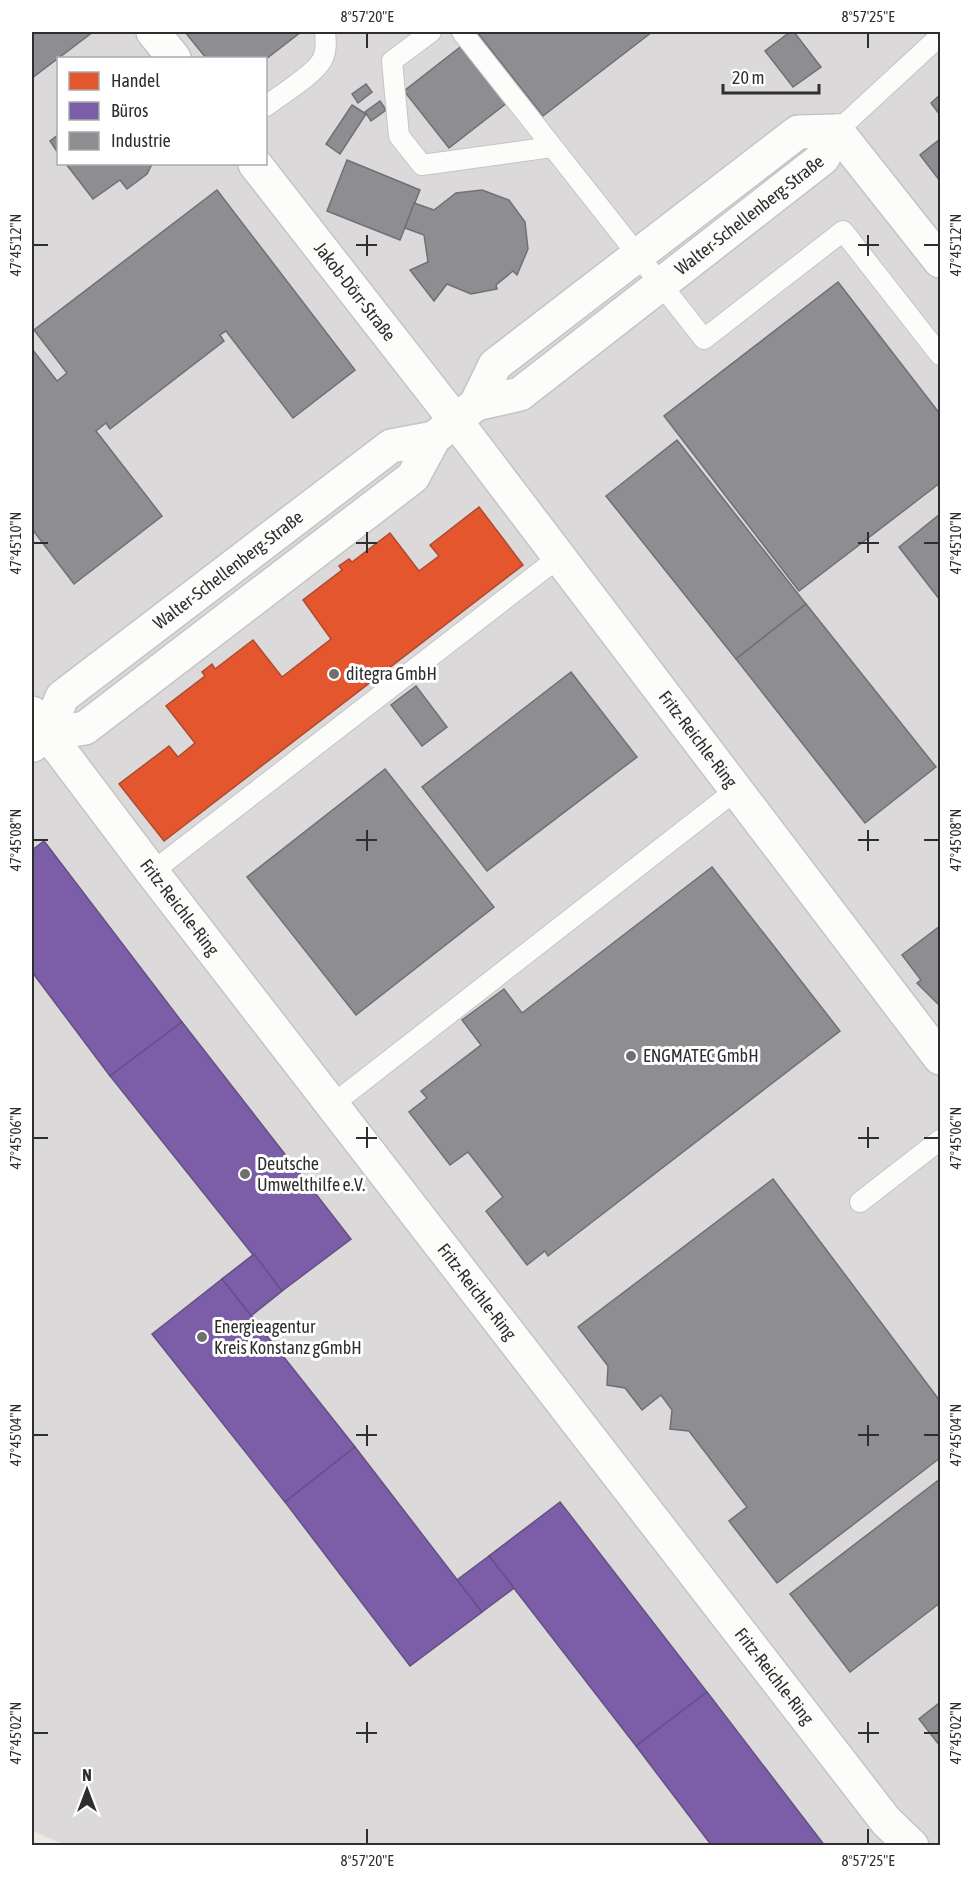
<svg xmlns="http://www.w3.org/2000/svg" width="972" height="1877" font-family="'Asap Condensed',sans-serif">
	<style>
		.industrial { fill: #dcd9db; fill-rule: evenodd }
		.shops { fill: #e4572e; stroke: #ad4b2e; stroke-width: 1.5 }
		.offices { fill: #7b5ea7; stroke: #645083; stroke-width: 1.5 }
		.industry { fill: #8d8d92; stroke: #707074; stroke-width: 1.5 }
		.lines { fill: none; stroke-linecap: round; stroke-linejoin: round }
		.lane-casing { stroke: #c5c4c5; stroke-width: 22 }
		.street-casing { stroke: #c5c4c5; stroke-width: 36 }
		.lane { stroke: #fcfcfb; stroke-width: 20 }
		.street { stroke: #fcfcfb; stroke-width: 33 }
		.ticks { fill: none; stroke: #2e2e2e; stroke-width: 2 }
		.poi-dot { fill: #706f6e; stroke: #fff; stroke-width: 2 }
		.labels { text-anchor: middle; stroke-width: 6; stroke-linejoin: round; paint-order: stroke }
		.street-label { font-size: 18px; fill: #2e2e2e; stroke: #fff }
		.poi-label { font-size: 18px; fill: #2e2e2e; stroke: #fff; text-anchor: start }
		.neatline { fill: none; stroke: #2e2e2e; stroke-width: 2 }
		.ticks-label { font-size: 15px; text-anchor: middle; fill: #2e2e2e }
	</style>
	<rect width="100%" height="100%" fill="#ece8e4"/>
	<path class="industrial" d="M32,32h908v1813l-874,1 -34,-16v-227l1,-26 -1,-7zM58,58h208v106h-208z"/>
	<polygon class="shops" points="479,507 523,565 164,841 119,784 169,746 178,757 195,743 166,706 205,676 202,672 212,664 215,669 253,640 282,677 331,639 303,600 342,570 339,566 349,559 352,562 390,533 419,571 439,556 430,545"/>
	<g class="offices">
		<polygon points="44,841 182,1022 110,1076 32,972 32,850"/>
		<polygon points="182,1022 351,1239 282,1291 110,1076"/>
		<polygon points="254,1254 282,1291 251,1316 222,1279"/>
		<polygon points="222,1279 355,1447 285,1502 152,1334"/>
		<polygon points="355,1447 482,1612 410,1666 285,1502"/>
		<polygon points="560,1502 707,1692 636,1746 489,1556"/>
		<polygon points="489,1556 514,1588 482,1612 457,1580"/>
		<polygon points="707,1692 825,1846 712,1846 636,1746"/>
	</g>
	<g class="industry">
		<polygon points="32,32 93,32 32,78"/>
		<polygon points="185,32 301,32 266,59 206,58"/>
		<polygon points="477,32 652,32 543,116"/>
		<polygon points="790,32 794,32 821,67 793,87 765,51"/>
		<polygon points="464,44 508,102 449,148 404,91"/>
		<polygon points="366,84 372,92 358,103 352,94"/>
		<polygon points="940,95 940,115 931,103"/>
		<polygon points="380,101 386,110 371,121 365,112"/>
		<polygon points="352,105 366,114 340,154 326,144"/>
		<polygon points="58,135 58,153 50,141"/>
		<polygon points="940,139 940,181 920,155"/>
		<polygon points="347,160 420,190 400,240 327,211"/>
		<polygon points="66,164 152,164 147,174 127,189 120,180 93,199"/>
		<polygon points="217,190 355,370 293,418 226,331 220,335 224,341 110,429 106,423 96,431 162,516 74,584 32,529 32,349 57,381 67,373 34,330"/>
		<polygon points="482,190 509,200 525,222 528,249 517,275 513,271 496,285 497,289 471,294 447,284 434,301 410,270 428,262 424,235 405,228 414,203 434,210 456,193"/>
		<polygon points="838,282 940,414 940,483 799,591 664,416"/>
		<polygon points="677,440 806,604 736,659 606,496"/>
		<polygon points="940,514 940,600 899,547"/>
		<polygon points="806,604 936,767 865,823 736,659"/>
		<polygon points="571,672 637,757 487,871 422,787"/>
		<polygon points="416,686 447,727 422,746 391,705"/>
		<polygon points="385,769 494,907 356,1015 247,877"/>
		<polygon points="712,867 840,1031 548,1256 545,1251 527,1265 486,1211 503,1197 468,1152 450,1165 409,1112 427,1098 421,1091 481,1045 462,1020 504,989 522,1013"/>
		<polygon points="940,926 940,1006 917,983 921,980 902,955"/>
		<polygon points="773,1179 940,1401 940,1458 777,1583 729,1521 747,1507 689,1431 670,1429 672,1410 661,1395 642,1410 625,1388 607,1385 608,1366 578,1327"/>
		<polygon points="940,1479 940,1603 850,1672 790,1594"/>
		<polygon points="938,1704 940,1708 940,1746 919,1719"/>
	</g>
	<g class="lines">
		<defs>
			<g id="lane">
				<polyline points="431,32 392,61 399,136 422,165 552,147"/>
				<polyline points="462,32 704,339 843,231 940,355"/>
				<path d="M266,106c13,-10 49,-32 56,-46 5,-9 4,-19 3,-28"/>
				<polyline points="837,131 940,36"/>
				<polyline points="152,872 558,558"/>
				<polyline points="332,1105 736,790"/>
				<polyline points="860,1202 940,1140"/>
			</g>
			<g id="street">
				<polyline points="153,32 174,58"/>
				<polyline points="837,131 940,261"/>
				<path id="s1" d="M255,164l200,256 485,638"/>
				<path id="s2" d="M476,404l44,-10 303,-236 14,-27"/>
				<path id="s3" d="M32,713l120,159 734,949 26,25"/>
				<path id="s4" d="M47,734l15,-37 329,-251 43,-8"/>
				<polyline points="33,745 47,734 85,728 413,477 434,438 476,404 495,365 798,132 837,131"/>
			</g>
		</defs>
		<use href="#lane" class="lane-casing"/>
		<use href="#street" class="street-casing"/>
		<use href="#lane" class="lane"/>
		<use href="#street" class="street"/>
	</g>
	<path class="ticks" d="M367,33v15M868,33v15M367,235v21M868,235v21M33,245h15M356,245h21M858,245h21M924,245h15M367,532v21M868,532v21M33,543h15M356,543h21M858,543h21M924,543h15M367,830v21M868,830v21M33,840h15M356,840h21M858,840h21M924,840h15M367,1127v21M868,1127v21M33,1138h15M356,1138h21M858,1138h21M924,1138h15M367,1425v21M868,1425v21M33,1435h15M356,1435h21M858,1435h21M924,1435h15M367,1722v21M868,1722v21M33,1733h15M356,1733h21M858,1733h21M924,1733h15M367,1829v15M868,1829v15"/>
	<g class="poi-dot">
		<circle cx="334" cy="674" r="6"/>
		<circle cx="631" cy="1056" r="6"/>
		<circle cx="245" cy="1174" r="6"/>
		<circle cx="202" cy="1337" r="6"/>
	</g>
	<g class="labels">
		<g class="street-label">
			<text dy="6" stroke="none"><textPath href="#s2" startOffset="336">Walter-Schellenberg-Straße</textPath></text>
			<text dy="6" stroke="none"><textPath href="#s1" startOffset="162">Jakob-Dörr-Straße</textPath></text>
			<text dy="6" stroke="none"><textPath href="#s4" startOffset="249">Walter-Schellenberg-Straße</textPath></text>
			<text dy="6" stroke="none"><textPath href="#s1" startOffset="726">Fritz-Reichle-Ring</textPath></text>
			<text dy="6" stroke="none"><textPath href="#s3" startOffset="244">Fritz-Reichle-Ring</textPath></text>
			<text dy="6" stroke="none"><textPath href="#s3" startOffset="730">Fritz-Reichle-Ring</textPath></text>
			<text dy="6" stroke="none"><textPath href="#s3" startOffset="1216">Fritz-Reichle-Ring</textPath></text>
		</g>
		<g class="poi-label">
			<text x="346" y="680">ditegra GmbH</text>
			<text x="643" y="1062">ENGMATEC GmbH</text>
			<text x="257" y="1170">Deutsche<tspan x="257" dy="21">Umwelthilfe e.V.</tspan></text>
			<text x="214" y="1333">Energieagentur<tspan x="214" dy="21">Kreis Konstanz gGmbH</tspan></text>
		</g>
	</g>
	<rect width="972" height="1877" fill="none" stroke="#ffffff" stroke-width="66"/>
	<rect x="57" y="57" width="210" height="108" fill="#ffffff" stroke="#ababab" stroke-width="1.5"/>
	<rect x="69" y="72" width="30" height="18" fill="#e4572e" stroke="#ababab" stroke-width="1.5"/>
	<text x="111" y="87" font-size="18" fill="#2e2e2e">Handel</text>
	<rect x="69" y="102" width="30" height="18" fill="#7b5ea7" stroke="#ababab" stroke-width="1.5"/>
	<text x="111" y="117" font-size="18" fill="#2e2e2e">Büros</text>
	<rect x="69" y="132" width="30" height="18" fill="#8d8d92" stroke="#ababab" stroke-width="1.5"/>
	<text x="111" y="147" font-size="18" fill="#2e2e2e">Industrie</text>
	<g transform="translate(87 1790)" stroke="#ffffff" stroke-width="4.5" paint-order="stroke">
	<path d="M0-4.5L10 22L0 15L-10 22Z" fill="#2e2e2e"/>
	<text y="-9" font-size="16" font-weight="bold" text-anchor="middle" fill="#2e2e2e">N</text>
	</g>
	<path d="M723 84v9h96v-9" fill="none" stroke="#2e2e2e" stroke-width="3"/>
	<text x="732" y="84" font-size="18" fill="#2e2e2e" stroke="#ffffff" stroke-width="4.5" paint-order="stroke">20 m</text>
	<rect x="33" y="33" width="906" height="1811" class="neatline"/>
	<g class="ticks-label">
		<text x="367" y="22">8°57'20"E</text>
		<text x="868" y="22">8°57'25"E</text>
		<text transform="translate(16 245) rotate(-90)" y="5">47°45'12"N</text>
		<text transform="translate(956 245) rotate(-90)" y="5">47°45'12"N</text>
		<text transform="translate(16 543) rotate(-90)" y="5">47°45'10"N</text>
		<text transform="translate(956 543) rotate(-90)" y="5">47°45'10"N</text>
		<text transform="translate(16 840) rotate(-90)" y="5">47°45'08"N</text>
		<text transform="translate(956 840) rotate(-90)" y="5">47°45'08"N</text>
		<text transform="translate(16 1138) rotate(-90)" y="5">47°45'06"N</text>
		<text transform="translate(956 1138) rotate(-90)" y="5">47°45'06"N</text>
		<text transform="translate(16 1435) rotate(-90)" y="5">47°45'04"N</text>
		<text transform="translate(956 1435) rotate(-90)" y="5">47°45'04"N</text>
		<text transform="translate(16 1733) rotate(-90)" y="5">47°45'02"N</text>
		<text transform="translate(956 1733) rotate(-90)" y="5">47°45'02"N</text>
		<text x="367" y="1866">8°57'20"E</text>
		<text x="868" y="1866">8°57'25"E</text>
	</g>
</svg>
